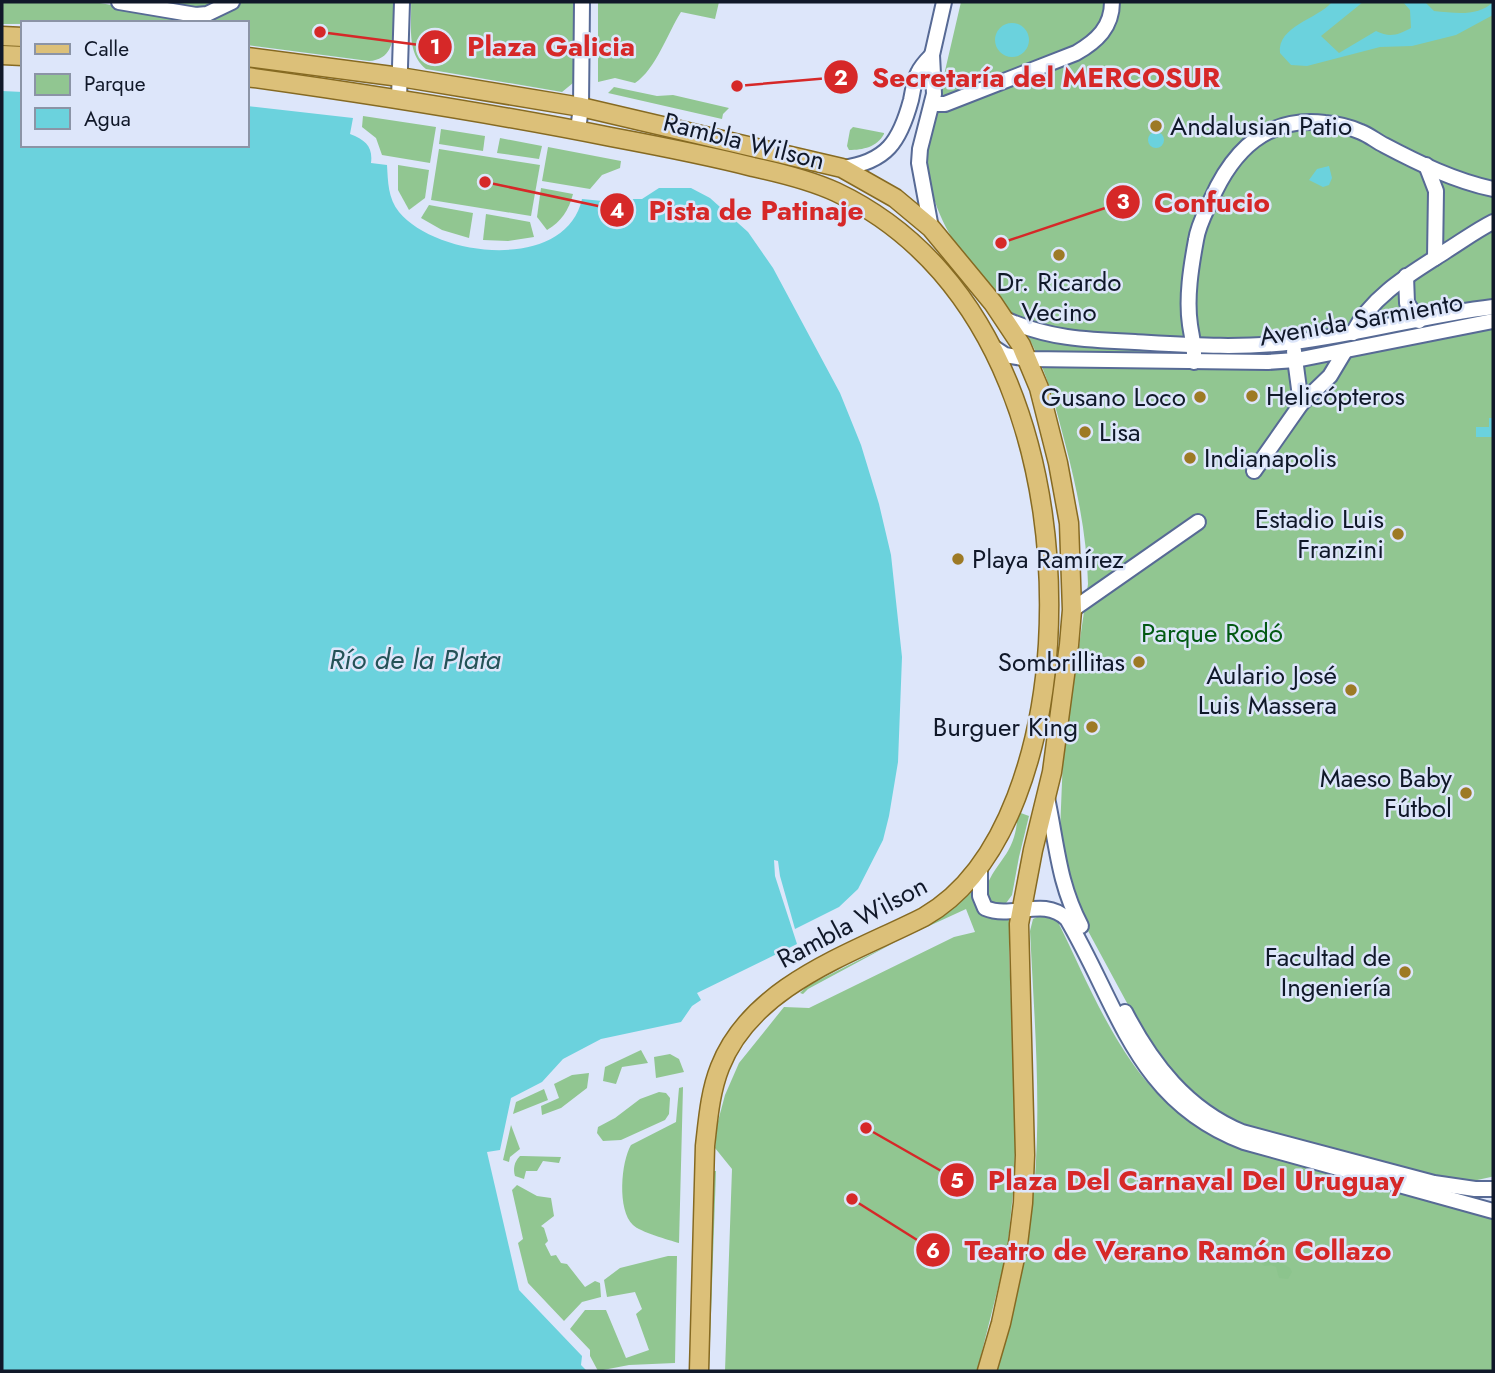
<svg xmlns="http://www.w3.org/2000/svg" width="1495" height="1373" font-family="Jost,sans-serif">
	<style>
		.green { fill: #91c691 }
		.forest { fill: #8cc48d }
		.water { fill: #6bd2dd }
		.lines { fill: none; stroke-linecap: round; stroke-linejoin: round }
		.minor-casing { stroke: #576a95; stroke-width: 18 }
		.major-casing { stroke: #866a22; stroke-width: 21 }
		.minor { stroke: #fff; stroke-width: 14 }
		.major { stroke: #dcc079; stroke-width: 18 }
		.poi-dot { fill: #9d7a25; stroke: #dde6fa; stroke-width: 2.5 }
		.labels { text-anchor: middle; stroke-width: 5; stroke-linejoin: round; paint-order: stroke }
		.poi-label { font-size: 26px; fill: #101829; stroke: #dde6fa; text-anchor: end }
		.street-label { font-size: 26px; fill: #101829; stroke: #dde6fa }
		.park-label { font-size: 26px; fill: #025913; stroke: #dde6fa }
		.water-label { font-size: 28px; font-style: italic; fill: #245257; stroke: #dde6fa }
		.leader { fill: none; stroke: #d62828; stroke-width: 2.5 }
		.callout-dot { fill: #d62828; stroke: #dde6fa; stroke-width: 2.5 }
		.mark-label { font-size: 21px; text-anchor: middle; font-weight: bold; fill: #fff }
		.callout-label { font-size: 28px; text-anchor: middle; font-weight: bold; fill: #d62828; stroke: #dde6fa; stroke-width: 5; stroke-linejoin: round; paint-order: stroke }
	</style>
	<rect width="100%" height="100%" fill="#dde6fa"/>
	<g class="green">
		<path d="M2,2h92l93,16h26l10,-3 17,-13h153c0,22 7,57 -24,59l-122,-16v-22l-245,1z"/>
		<polygon points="149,2 226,2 209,10"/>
		<path d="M411,2h162v81l-11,9 -136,-23c-20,-16 -14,-44 -15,-67z"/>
		<path d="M598,2h121l-4,17 -34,-7c-14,22 -25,57 -46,71l-20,-5 -17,4z"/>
		<path d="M961,2h532v1174l-2,1 -23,5 -26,-3 -195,-54 -23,-9 -20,-11 -31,-28 -33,-50 -66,-122 -14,-73 3,-75 25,-173c-1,-48 -11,-95 -23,-141 -9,-35 -18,-70 -34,-101 -10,-20 -29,-37 -43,-55 -35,-41 -65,-87 -60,-143z"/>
		<polygon points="614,87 657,96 673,95 729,108 723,114 722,119 608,93"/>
		<polygon points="363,116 436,127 430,163 382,155 376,138 362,127"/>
		<path d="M853,127l31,6v1c-7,13 -21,16 -35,16l-2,-4 3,-16z"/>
		<polygon points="441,129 485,136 483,151 439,144"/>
		<polygon points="500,138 542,146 539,159 497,153"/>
		<polygon points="548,147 621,161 620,168 602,175 590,189 542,181"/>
		<polygon points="439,149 540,165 531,216 431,200"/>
		<polygon points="398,165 429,170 425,198 409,210 398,190"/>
		<path d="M541,188l32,6c-4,16 -12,28 -26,36l-10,-13z"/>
		<polygon points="429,205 473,213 469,238 442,230 421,218"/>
		<polygon points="486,214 530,222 534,237 508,241 483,240"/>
		<path d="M1018,812l11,4 -10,41 -7,38 -8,11 -14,-1c-14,-20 13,-41 21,-60 5,-11 6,-21 7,-33z"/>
		<polygon points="973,888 979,909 1010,919 1009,950 1016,1131 1013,1193 1007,1252 977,1371 725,1371 732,1169 715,1148 717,1125 725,1095 739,1063 784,1007 809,1008 954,937 975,932 966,909 916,932 947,912"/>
		<path d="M1043,914l13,4c35,70 66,156 132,202 19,14 41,22 63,30l242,68v153h-496c17,-64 32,-128 38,-194 6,-81 -1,-164 -5,-246l3,-12z"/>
		<polygon points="899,940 808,989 803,994 800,993 807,986"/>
		<polygon points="641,1050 648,1063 622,1067 616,1084 603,1081 605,1067"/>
		<polygon points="670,1054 679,1059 684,1072 656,1078 654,1057"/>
		<polygon points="589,1073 587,1088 561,1108 542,1115 541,1106 559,1098 554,1084 572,1075"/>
		<path d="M683,1087l-4,156c-10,-3 -39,-11 -46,-18 -16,-15 -12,-63 -2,-80l45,-23 3,-34z"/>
		<polygon points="544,1089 548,1100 513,1114 516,1102"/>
		<polygon points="659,1092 666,1093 670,1098 669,1114 665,1120 621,1140 603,1141 597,1133 598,1127 615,1118 640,1099"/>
		<polygon points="511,1125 520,1149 510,1157 509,1162 503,1160"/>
		<path d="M520,1156h3l38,1 -2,6 -16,-2 -6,10h-11l-2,8 -9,-3c-2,-7 -1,-14 5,-20z"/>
		<polygon points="713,1171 716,1171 709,1371 707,1371"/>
		<polygon points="517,1185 537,1196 551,1198 554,1216 541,1226 544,1228 548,1241 545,1244 551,1256 556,1255 561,1263 567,1264 585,1287 595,1281 600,1283 601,1297 582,1302 564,1321 528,1283 518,1243 523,1239 512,1190"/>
		<polygon points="668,1256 677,1256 675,1363 629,1365 598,1371 590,1356 590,1350 570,1329 585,1310 606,1310 626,1358 649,1350 636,1314 642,1309 635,1292 607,1297 604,1280 620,1268"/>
	</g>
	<polygon class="forest" points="1268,1249 1277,1251 1282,1263 1290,1268 1292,1272 1288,1279 1279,1278 1276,1267 1271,1265 1264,1266 1260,1262 1260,1253"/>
	<g class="water">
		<path d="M1332,2h31l-42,34 18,17 37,-22c14,7 22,4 35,-3l-1,-18 -7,-8h22l9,9c21,2 44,6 59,-9v13l-37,20 -44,11 -32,1 -73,19 -16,-1 -11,-12c-3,-27 38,-34 52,-51z"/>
		<circle cx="1012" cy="40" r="17"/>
		<path d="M2,91l21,1v53h224v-39l106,12 -3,16c16,6 23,13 21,29l16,2c1,17 1,33 12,47 38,46 167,60 183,-13l31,3 5,-3h24l17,-11h32l19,10 38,34 25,36 67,125 21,52 18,59 12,51 11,102 -4,105 -9,54 -6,24 -25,49 -19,18 -44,22 -15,-53 -2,-15 -4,-1 1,16 22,68 -100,49 4,7 -9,6 -11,16 -80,17 -38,20 -21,23 -31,16 -11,52 -13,2 32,138 63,66 -1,9 6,6h-585z"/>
		<circle cx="1156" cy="140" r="8"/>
		<polygon points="1329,166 1332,178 1329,185 1323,187 1309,180 1317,169"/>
		<polygon points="1489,418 1493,418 1493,437 1476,437 1476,427 1489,427"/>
	</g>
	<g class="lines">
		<defs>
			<g id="minor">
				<polyline points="119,2 196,15 207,14 232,2"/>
				<polyline points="399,99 402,2"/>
				<path d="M932,104h13l131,-51c21,-12 36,-26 36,-51"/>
				<polyline points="578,130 581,107 582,2"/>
				<polyline points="1426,165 1436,191 1435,258"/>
				<path d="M842,168c45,-6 58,-27 69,-68 2,-9 3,-20 7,-27 3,-7 9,-13 14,-18"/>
				<polyline points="931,228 919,163 920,149 934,94 932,55 944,2"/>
				<polyline points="1406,276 1407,303 1419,321"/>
				<path d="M1005,319c44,20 83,21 130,23 52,3 106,7 159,0 67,-8 132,-27 199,-35"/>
				<path d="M1353,333c19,-38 59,-60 93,-82 16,-10 31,-21 47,-29"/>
				<polyline points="993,347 1005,355 1028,359 1268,362 1296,360 1493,321"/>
				<polyline points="1294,351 1301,404"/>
				<path d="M1194,362c1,-13 -2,-24 -4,-37 -4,-27 1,-58 6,-85 2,-14 9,-27 15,-40 22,-50 56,-84 114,-77 12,1 25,4 36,9 8,3 15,9 23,13 34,18 71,36 109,44"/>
				<polyline points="1254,471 1301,404 1330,376 1345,351"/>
				<polyline points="1072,610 1198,522"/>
				<path d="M1047,798c10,46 11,84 34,128"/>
				<path d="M980,864v32l5,12c28,12 58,-12 82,11 53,90 69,182 177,223l249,69"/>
				<path d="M1125,1012c27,52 62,97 117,120l192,51 41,6h18"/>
			</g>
			<g id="major">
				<polyline points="2,36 23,37"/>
				<polyline points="2,55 23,56"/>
				<polyline points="247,57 400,77 581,107 842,168 895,198 931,228 993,303 1021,345 1039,388 1058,463 1069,523 1072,610 1069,645 1052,772 1033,850 1019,924 1025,1155 1023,1203 1018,1244 1001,1323 987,1371"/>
				<path d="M247,77c122,17 244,36 364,60 48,9 95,18 142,30 28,6 57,13 83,25 167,79 222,281 212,452 -6,94 -37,223 -124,273 -73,37 -172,68 -204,150 -10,25 -12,53 -15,79l-6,225"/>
			</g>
		</defs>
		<use href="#minor" class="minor-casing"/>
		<use href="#major" class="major-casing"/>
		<use href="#minor" class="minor"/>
		<use href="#major" class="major"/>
	</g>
	<g class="poi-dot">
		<circle cx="1156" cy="126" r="7"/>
		<circle cx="1059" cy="255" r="7"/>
		<circle cx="1252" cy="396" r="7"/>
		<circle cx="1200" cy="397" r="7"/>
		<circle cx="1085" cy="432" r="7"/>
		<circle cx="1190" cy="458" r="7"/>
		<circle cx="1398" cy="534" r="7"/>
		<circle cx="958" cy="559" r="7"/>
		<circle cx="1139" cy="662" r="7"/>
		<circle cx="1351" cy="690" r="7"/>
		<circle cx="1092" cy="727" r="7"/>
		<circle cx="1466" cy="793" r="7"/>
		<circle cx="1405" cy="972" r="7"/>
	</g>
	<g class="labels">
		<g class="poi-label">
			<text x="1170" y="135" text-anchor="start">Andalusian Patio</text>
			<text x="1059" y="291" text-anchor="middle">Dr. Ricardo<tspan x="1059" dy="30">Vecino</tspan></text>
			<text x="1266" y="405" text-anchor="start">Helicópteros</text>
			<text x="1186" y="406">Gusano Loco</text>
			<text x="1099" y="441" text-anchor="start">Lisa</text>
			<text x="1204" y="467" text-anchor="start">Indianapolis</text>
			<text x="1384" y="528">Estadio Luis<tspan x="1384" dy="30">Franzini</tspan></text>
			<text x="972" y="568" text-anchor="start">Playa Ramírez</text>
			<text x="1125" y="671">Sombrillitas</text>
			<text x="1337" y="684">Aulario José<tspan x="1337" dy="30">Luis Massera</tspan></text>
			<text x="1078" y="736">Burguer King</text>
			<text x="1452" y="787">Maeso Baby<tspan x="1452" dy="30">Fútbol</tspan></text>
			<text x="1391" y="966">Facultad de<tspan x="1391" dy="30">Ingeniería</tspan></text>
		</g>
		<g class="street-label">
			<text transform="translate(744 141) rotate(14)" y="9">Rambla Wilson</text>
			<text transform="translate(1361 319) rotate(-10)" y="9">Avenida Sarmiento</text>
			<text transform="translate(852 922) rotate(-28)" y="9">Rambla Wilson</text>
		</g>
		<g class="park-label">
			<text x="1212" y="642">Parque Rodó</text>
		</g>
		<g class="water-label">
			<text x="415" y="669">Río de la Plata</text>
		</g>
	</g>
	<path class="leader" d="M320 32L435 47M737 86L841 77M1001 243L1123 202M485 182L617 210M866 1128L957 1180M852 1199L933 1250"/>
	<g class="callout-dot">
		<circle cx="320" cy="32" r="7"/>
		<circle cx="737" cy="86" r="7"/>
		<circle cx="1001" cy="243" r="7"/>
		<circle cx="485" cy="182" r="7"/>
		<circle cx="866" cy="1128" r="7"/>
		<circle cx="852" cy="1199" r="7"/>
		<circle cx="435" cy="47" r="18"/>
		<circle cx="841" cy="77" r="18"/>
		<circle cx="1123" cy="202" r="18"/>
		<circle cx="617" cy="210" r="18"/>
		<circle cx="957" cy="1180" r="18"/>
		<circle cx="933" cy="1250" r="18"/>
	</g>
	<g class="mark-label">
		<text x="435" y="54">1</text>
		<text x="841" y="85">2</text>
		<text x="1123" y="209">3</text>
		<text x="617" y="218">4</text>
		<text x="957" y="1188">5</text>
		<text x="933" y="1258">6</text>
	</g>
	<g class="callout-label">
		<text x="551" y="56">Plaza Galicia</text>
		<text x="1046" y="87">Secretaría del MERCOSUR</text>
		<text x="1212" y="212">Confucio</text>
		<text x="756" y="220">Pista de Patinaje</text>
		<text x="1196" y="1190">Plaza Del Carnaval Del Uruguay</text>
		<text x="1178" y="1260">Teatro de Verano Ramón Collazo</text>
	</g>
	<rect width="1495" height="1373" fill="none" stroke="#101829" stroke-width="7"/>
	<rect x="21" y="21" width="228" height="126" fill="#dde6fa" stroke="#8b94a6" stroke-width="2"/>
	<rect x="35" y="44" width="35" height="10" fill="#dcc079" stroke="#8b94a6" stroke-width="2"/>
	<text x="84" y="56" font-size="21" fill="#101829">Calle</text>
	<rect x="35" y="74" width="35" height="21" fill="#91c691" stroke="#8b94a6" stroke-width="2"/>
	<text x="84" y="91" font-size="21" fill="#101829">Parque</text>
	<rect x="35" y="108" width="35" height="21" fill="#6bd2dd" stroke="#8b94a6" stroke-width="2"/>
	<text x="84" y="126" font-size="21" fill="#101829">Agua</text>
</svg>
